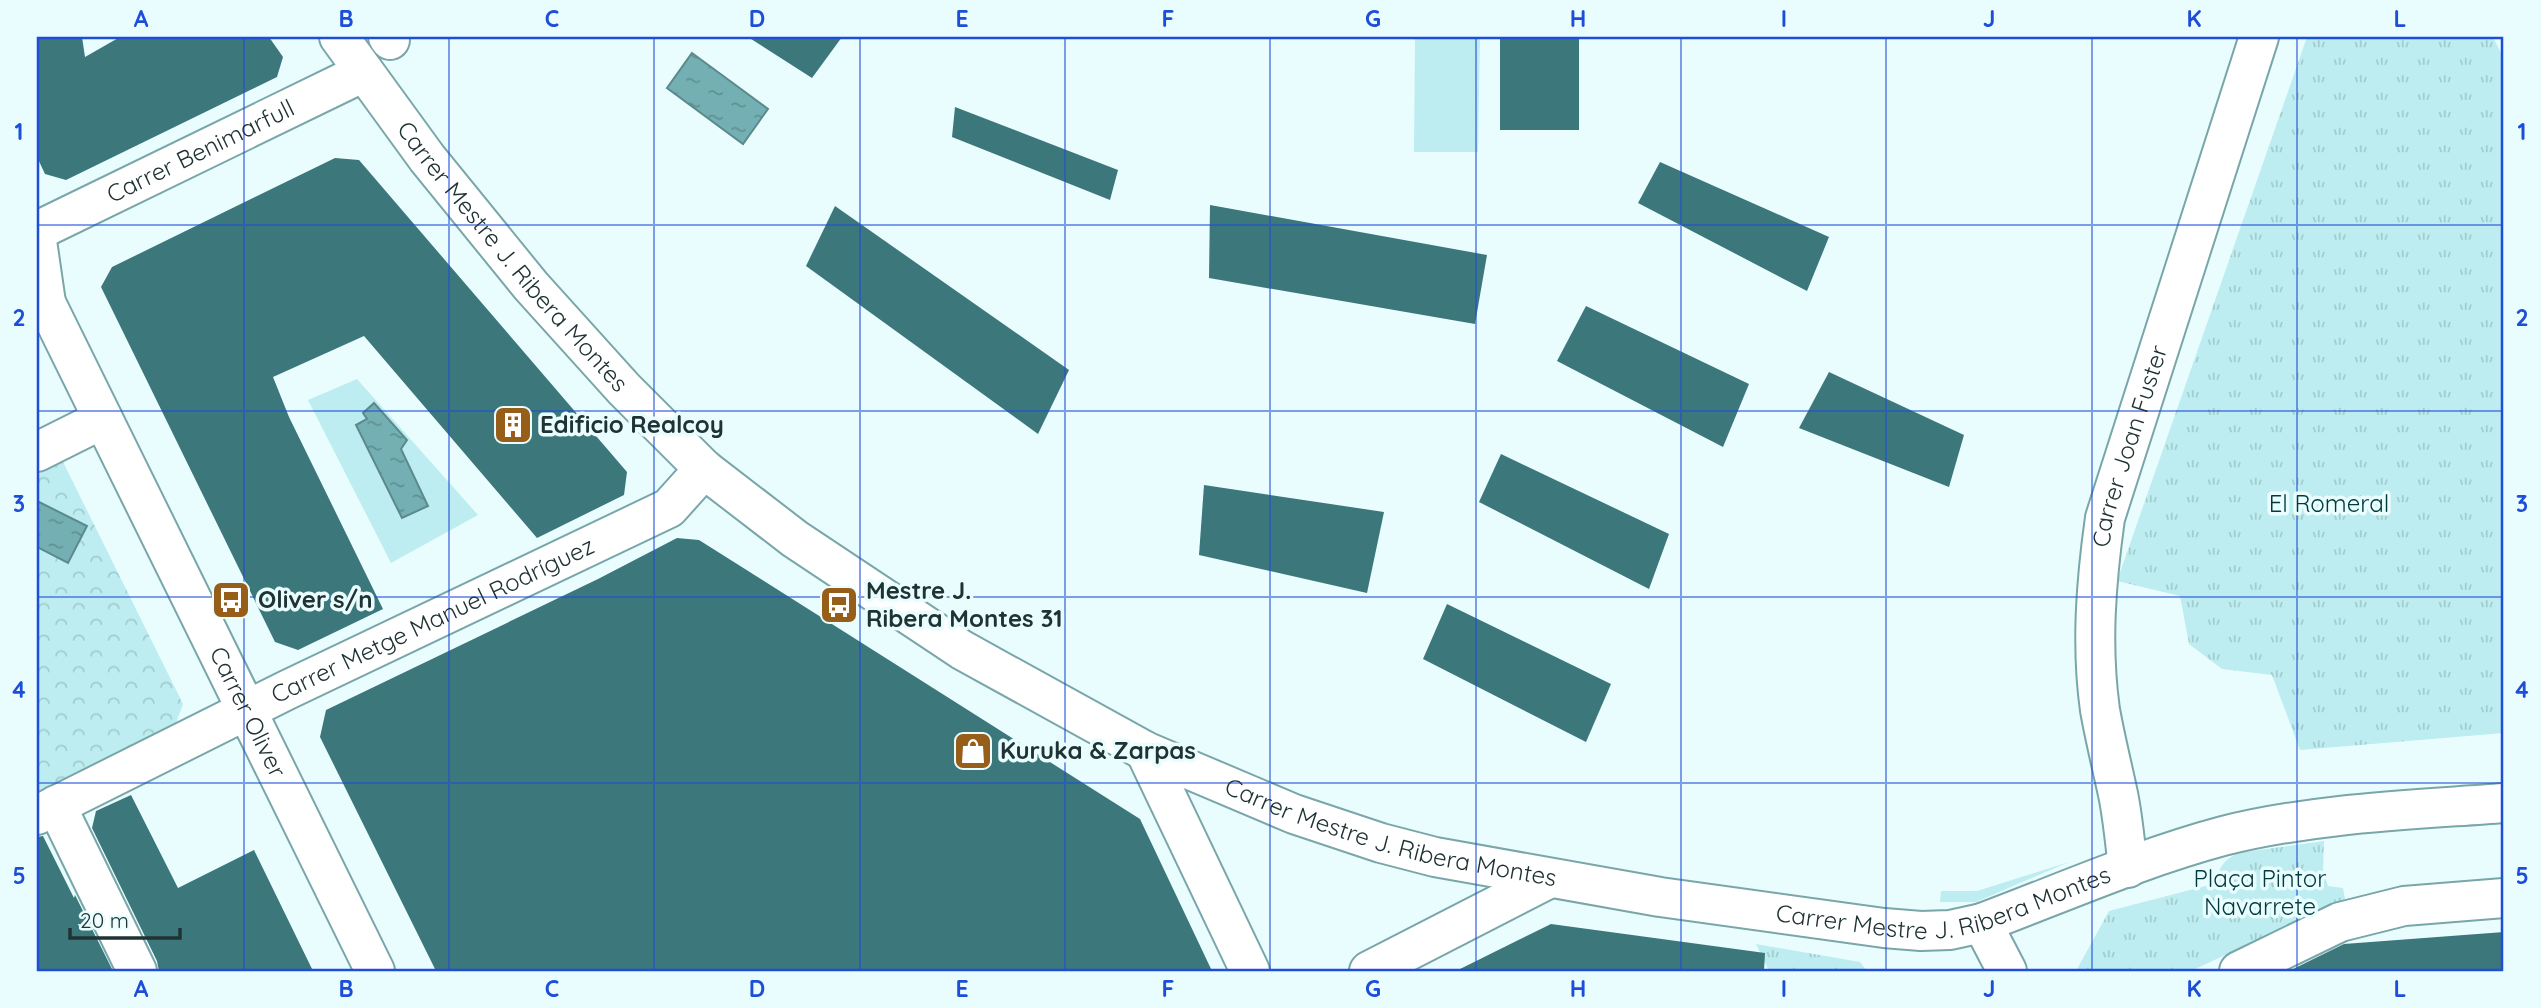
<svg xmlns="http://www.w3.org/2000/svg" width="2541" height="1008" font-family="Quicksand,sans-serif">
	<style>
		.grass { fill: #bdedf0 }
		.forest { fill: url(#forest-crowns) }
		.park { fill: url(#park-tufts) }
		.water { fill: url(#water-ripples); stroke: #5b8a8d; stroke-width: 2 }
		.building { fill: #3c777b }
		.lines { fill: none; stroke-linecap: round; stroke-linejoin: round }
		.minor-casing { stroke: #79a6a9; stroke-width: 42 }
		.major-casing { stroke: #79a6a9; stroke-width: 42 }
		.minor { stroke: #fff; stroke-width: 38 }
		.major { stroke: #fff; stroke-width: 38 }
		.grid { fill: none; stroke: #1d4ed8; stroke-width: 2; stroke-opacity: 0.55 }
		.labels { text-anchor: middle; stroke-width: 7; stroke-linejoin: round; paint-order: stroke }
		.street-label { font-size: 24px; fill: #203334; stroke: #eafdfe }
		.poi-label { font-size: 24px; font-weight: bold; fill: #203334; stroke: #eafdfe; text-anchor: start }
		.park-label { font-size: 24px; fill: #003a3d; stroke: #eafdfe }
		.neatline { fill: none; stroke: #1d4ed8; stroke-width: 2.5 }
		.grid-label { font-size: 23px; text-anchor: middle; font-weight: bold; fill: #1d4ed8 }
	</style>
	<defs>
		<pattern id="forest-crowns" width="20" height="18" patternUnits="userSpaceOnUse" patternTransform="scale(1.75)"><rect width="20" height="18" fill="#bdedf0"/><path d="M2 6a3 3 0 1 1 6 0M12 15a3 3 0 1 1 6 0" fill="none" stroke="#a2ccce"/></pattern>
		<pattern id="park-tufts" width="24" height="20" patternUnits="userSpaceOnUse" patternTransform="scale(1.75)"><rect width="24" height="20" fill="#bdedf0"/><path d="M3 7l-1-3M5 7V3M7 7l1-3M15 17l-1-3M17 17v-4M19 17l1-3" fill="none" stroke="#a2ccce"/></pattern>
		<pattern id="water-ripples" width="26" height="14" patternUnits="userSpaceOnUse" patternTransform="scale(1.75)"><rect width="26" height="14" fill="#74b0b3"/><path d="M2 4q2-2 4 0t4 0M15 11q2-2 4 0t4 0" fill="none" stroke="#5f9092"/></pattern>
	</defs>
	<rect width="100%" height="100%" fill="#eafdfe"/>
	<g class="grass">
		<polygon points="1415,37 1480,37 1478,152 1414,152"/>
		<polygon points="357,379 478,515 391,563 308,400"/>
		<polygon points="2069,862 1976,902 1940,902 1941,891 1977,891"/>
	</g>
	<polygon class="forest" points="63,462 183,704 176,723 37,792 37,475"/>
	<g class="park">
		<polygon points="2307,37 2493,37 2504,59 2504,733 2300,750 2272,675 2222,669 2189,644 2180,596 2117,581"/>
		<path d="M2324,841l-1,30 5,15 15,2 2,11 -154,72h-115l33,-60 108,-28c1,-16 7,-23 21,-30z"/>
		<polygon points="1756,944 1860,962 1867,971 1769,971"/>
	</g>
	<g class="water">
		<polygon points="692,53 768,109 743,144 667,88"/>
		<polygon points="374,403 407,440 401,449 428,506 402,518 356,425 367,419 363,413"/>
		<polygon points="37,501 87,526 68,563 37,547"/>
	</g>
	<g class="building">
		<polygon points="37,37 82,37 85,57 120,37 269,37 283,57 277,77 66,180 45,174 37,157"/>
		<polygon points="748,37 842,37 812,78"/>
		<rect x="1500" y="37" width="79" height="93"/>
		<polygon points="955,107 1118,170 1110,200 952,137"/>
		<polygon points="335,158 359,160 627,472 624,495 537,538 364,336 273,377 289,417 383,609 298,650 275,642 101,287 112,267"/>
		<polygon points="1660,162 1829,237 1807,291 1638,203"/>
		<polygon points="1210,205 1487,255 1475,324 1209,278"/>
		<polygon points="835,206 1069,370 1038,434 806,266"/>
		<polygon points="1586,306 1749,384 1723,447 1557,361"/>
		<polygon points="1829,372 1964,435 1949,487 1799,428"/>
		<polygon points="1501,454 1669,534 1649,589 1479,502"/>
		<polygon points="1204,485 1384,512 1367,593 1199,555"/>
		<polygon points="677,538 699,540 1140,819 1212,971 436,971 320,737 326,710 598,579"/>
		<polygon points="1447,604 1611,684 1586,742 1423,659"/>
		<polygon points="131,795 178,888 254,850 313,971 159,971 157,961 92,828 96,811"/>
		<polygon points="43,836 74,898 75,895 113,971 37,971 37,837"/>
		<polygon points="1551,924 1765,953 1764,971 1456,971"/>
		<polygon points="2504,932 2504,971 2289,971 2344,944"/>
	</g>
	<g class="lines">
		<defs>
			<g id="minor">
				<path id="s1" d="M339,37l88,121 104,128 93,103 80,80 91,70 167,111 183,101 149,63 87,29 54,14 225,40 224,31 37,3 29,-1 32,-7c80,-30 159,-65 241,-87 91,-23 188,-26 281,-33"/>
				<polyline points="388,37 390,40"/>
				<path id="s2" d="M37,231l327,-159"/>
				<polyline points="37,452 103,419"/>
				<polyline points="1145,751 1250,971"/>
				<polyline points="56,805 137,971"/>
				<path id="s3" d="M37,815l250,-125 382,-182 35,-39"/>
				<path id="s4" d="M2128,868c-3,-25 -5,-50 -10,-74 -6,-28 -13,-56 -18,-84 -9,-64 -4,-128 5,-192l154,-481"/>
				<polyline points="1982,923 2007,971"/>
				<polyline points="1369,971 1550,878"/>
				<polyline points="2239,971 2340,922 2404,906 2504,898"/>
			</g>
			<g id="major">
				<polyline points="37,241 46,303"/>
				<path id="s5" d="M37,290l9,13 329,668"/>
			</g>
		</defs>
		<use href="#minor" class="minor-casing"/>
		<use href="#major" class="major-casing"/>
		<use href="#minor" class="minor"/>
		<use href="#major" class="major"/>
	</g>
	<path class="grid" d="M244,37v934M449,37v934M654,37v934M860,37v934M1065,37v934M1270,37v934M1476,37v934M1681,37v934M1886,37v934M2092,37v934M2297,37v934M37,225h2467M37,411h2467M37,597h2467M37,783h2467"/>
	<defs>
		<symbol id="building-square" viewBox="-11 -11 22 22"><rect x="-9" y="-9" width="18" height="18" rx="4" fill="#965e19" stroke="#eafdfe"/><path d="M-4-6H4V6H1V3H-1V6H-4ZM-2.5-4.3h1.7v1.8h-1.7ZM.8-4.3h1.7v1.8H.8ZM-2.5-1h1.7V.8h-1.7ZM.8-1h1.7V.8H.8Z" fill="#fff"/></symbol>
		<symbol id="bus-square" viewBox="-11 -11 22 22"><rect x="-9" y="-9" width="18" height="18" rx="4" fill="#965e19" stroke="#eafdfe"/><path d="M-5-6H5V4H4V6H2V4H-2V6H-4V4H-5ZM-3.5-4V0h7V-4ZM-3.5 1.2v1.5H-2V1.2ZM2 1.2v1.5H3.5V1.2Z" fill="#fff"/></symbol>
		<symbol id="shop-square" viewBox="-11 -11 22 22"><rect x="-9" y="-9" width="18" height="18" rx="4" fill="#965e19" stroke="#eafdfe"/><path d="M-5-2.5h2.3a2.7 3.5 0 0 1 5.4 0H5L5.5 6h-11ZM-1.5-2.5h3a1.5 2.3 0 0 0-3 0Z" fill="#fff"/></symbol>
	</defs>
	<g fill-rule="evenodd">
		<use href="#building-square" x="491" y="403" width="44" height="44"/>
		<use href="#bus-square" x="209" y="578" width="44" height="44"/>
		<use href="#bus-square" x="817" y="583" width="44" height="44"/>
		<use href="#shop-square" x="951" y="729" width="44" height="44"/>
	</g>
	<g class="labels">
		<g class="street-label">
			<text dy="8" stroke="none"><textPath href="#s2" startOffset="182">Carrer Benimarfull</textPath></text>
			<text dy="8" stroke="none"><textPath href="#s1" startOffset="280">Carrer Mestre J. Ribera Montes</textPath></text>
			<text dy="8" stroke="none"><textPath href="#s4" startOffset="429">Carrer Joan Fuster</textPath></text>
			<text dy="8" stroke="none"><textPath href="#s3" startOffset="441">Carrer Metge Manuel Rodríguez</textPath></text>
			<text dy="8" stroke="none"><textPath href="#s5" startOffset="472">Carrer Oliver</textPath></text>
			<text dy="8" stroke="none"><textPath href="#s1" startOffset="1351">Carrer Mestre J. Ribera Montes</textPath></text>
			<text dy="8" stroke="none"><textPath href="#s1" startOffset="1918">Carrer Mestre J. Ribera Montes</textPath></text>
		</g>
		<g class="poi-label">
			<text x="540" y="433">Edificio Realcoy</text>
			<text x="866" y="599">Mestre J.<tspan x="866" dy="28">Ribera Montes 31</tspan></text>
			<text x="258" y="608">Oliver s/n</text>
			<text x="1000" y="759">Kuruka &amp; Zarpas</text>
		</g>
		<g class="park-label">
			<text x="2329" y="512">El Romeral</text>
			<text x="2260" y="887">Plaça Pintor<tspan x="2260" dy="28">Navarrete</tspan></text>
		</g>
	</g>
	<rect width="2541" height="1008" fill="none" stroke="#eafdfe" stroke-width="77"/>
	<path d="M70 928v10h110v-10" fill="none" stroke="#203334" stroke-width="3.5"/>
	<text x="80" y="928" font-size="21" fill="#203334" stroke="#eafdfe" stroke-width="5" paint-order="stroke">20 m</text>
	<rect x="38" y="38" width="2464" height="932" class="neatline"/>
	<g class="grid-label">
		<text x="141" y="27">A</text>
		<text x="346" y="27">B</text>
		<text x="552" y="27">C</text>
		<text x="757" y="27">D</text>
		<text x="962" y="27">E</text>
		<text x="1168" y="27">F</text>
		<text x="1373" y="27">G</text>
		<text x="1578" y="27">H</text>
		<text x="1784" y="27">I</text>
		<text x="1989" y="27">J</text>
		<text x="2194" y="27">K</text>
		<text x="2400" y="27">L</text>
		<text x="19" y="140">1</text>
		<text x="2522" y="140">1</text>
		<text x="19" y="326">2</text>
		<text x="2522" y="326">2</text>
		<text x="19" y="512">3</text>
		<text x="2522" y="512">3</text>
		<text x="19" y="698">4</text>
		<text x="2522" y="698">4</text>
		<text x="19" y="884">5</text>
		<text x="2522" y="884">5</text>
		<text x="141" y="997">A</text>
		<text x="346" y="997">B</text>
		<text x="552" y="997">C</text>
		<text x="757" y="997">D</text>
		<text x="962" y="997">E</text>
		<text x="1168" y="997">F</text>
		<text x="1373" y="997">G</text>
		<text x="1578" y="997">H</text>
		<text x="1784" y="997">I</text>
		<text x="1989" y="997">J</text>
		<text x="2194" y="997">K</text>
		<text x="2400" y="997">L</text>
	</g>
</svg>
